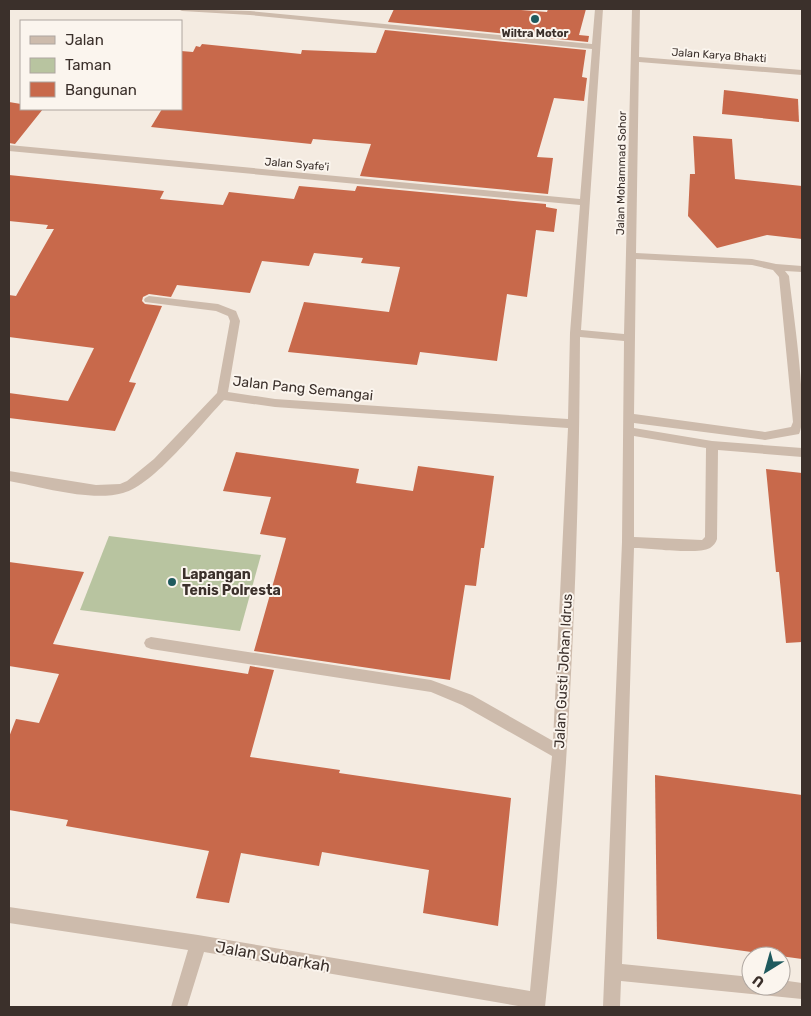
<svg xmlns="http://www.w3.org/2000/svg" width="811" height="1016" font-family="Rubik,sans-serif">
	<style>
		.green { fill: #b8c4a0 }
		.building { fill: #c8694b }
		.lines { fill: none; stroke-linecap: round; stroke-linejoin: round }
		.minor { fill: #cdbbac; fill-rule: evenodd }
		.poi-dot { fill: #1f5a5e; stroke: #fbf5ee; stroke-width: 2 }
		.labels { text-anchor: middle; stroke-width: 4; stroke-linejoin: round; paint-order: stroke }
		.far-poi-label { font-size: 11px; font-weight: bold; fill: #3b302b; stroke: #fbf5ee }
		.far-street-label { font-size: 11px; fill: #3b302b; stroke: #fbf5ee }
		.street-label { font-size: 14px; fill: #3b302b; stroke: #fbf5ee }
		.poi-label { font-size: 14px; font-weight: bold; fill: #3b302b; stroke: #fbf5ee; text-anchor: start }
		.near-street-label { font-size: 16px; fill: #3b302b; stroke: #fbf5ee }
	</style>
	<rect width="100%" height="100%" fill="#f4ebe1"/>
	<polygon class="green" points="109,536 261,555 240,631 80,610"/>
	<g class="building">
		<polygon points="394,9 507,9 547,12 548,9 586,9 579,35 589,36 588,42 388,22"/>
		<polygon points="385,30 586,50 582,77 587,78 584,101 554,98 537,157 553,158 548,194 360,176 371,144 313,139 311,144 151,127 162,109 181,109 181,51 193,52 196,46 200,47 202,44 301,54 302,50 376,53"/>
		<polygon points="724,90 798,99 799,122 722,114"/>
		<polygon points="9,102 21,104 21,109 43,109 15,144 9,143"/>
		<polygon points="693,136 732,139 735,179 802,186 802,239 767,235 717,248 688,216 690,174 695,174"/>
		<polygon points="9,175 164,191 160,199 223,205 229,192 294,199 299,186 355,191 357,186 546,204 546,207 557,209 554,232 536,230 527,297 507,294 497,361 420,352 417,365 288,352 304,302 389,312 400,267 361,263 363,258 314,253 309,266 262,261 250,293 177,285 171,297 149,294 143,297 142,301 145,304 162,306 129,382 136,383 115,431 9,418 9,393 68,401 94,348 9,337 9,295 16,296 54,229 46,229 48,225 9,221"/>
		<polygon points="236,452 359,469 356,483 413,491 418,466 494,476 484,548 481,548 476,586 465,585 450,680 254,651 286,538 260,534 271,497 223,491"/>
		<polygon points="766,469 802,473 802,642 786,643 779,572 776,572"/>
		<polygon points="9,562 84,572 53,644 248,674 250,666 274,670 250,757 340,770 339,773 511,798 498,926 423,913 429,870 322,852 319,866 241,853 229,903 196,898 209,851 66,826 68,820 9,810 9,737 16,719 39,723 59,674 9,666"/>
		<polygon points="655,775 802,795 802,959 657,939"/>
	</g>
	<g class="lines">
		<path class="minor" d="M178,9l72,2 342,33 3,-35h8l-22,321 43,4 8,-325h8l-1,48 163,13v5l-163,-13 -3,191 116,6 24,5 26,2v6l-17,-1 4,5c3,28 20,139 10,158l-34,6 -131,-17v5l78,13 90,7v9l-84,-7 -1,89c-1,4 -4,7 -7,9 -13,7 -59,0 -76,0l-12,416 129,13v9h30v-6l21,3v16l-181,-18 -1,26h-17l19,-465 2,-201 -44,-4c-1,224 -11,448 -35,670h-21l-320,-55 -17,55h-16l17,-57 -179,-27v-16l189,28 332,56 22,-235 -90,-51 -31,-13 -280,-43 -5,-2 -2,-4 2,-4 5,-2 280,43 41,15 81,46 15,-313 -293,-21 -51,-7c-23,24 -70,85 -101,93 -32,9 -81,-6 -114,-12v-10l87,14 24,-1 7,-3 27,-22 63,-66 13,-72 -2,-5 -12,-5 -71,-9 -1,-2 1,-2 4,-2 69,8 18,7 4,10 -12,71 47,7 293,20 2,-86 10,-128 -571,-54v-6l571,54 12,-150 -342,-34 -68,-4zM636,259l116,6 21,5 6,7 14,145 -2,5 -26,5 -131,-18zM634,436l72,12 -1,89 -3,3 -68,-3z"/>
	</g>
	<g class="poi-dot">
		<circle cx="535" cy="19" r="5"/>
		<circle cx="172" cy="582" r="5"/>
	</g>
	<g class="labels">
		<g class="far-poi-label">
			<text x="535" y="37">Wiltra Motor</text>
		</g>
		<g class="far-street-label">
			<text transform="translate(719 55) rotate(4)" y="4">Jalan Karya Bhakti</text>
			<text transform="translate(297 164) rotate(5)" y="4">Jalan Syafe'i</text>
			<text transform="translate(621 173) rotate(-89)" y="4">Jalan Mohammad Sohor</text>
		</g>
		<g class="street-label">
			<text transform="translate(303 388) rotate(6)" y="5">Jalan Pang Semangai</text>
			<text transform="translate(563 671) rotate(-87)" y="5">Jalan Gusti Johan Idrus</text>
		</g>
		<g class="poi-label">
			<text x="182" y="579">Lapangan<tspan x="182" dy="16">Tenis Polresta</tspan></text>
		</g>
		<g class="near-street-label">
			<text transform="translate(273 956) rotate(10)" y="6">Jalan Subarkah</text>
		</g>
	</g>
	<rect width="811" height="1016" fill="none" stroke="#3b302b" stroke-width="20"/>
	<rect x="20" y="20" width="162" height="90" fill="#fbf5ee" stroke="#aea6a0"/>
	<rect x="30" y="36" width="25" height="8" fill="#cdbbac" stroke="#aea6a0"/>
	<text x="65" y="45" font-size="15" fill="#3b302b">Jalan</text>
	<rect x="30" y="58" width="25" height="15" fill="#b8c4a0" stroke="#aea6a0"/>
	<text x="65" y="70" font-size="15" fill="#3b302b">Taman</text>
	<rect x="30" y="82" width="25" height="15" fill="#c8694b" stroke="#aea6a0"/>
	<text x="65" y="95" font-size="15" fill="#3b302b">Bangunan</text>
	<g transform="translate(766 971) rotate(217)"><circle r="24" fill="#fbf5ee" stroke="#aea6a0"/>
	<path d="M0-4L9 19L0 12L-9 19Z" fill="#1f5a5e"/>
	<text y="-8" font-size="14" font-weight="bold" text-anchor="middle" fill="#3b302b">U</text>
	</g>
</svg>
